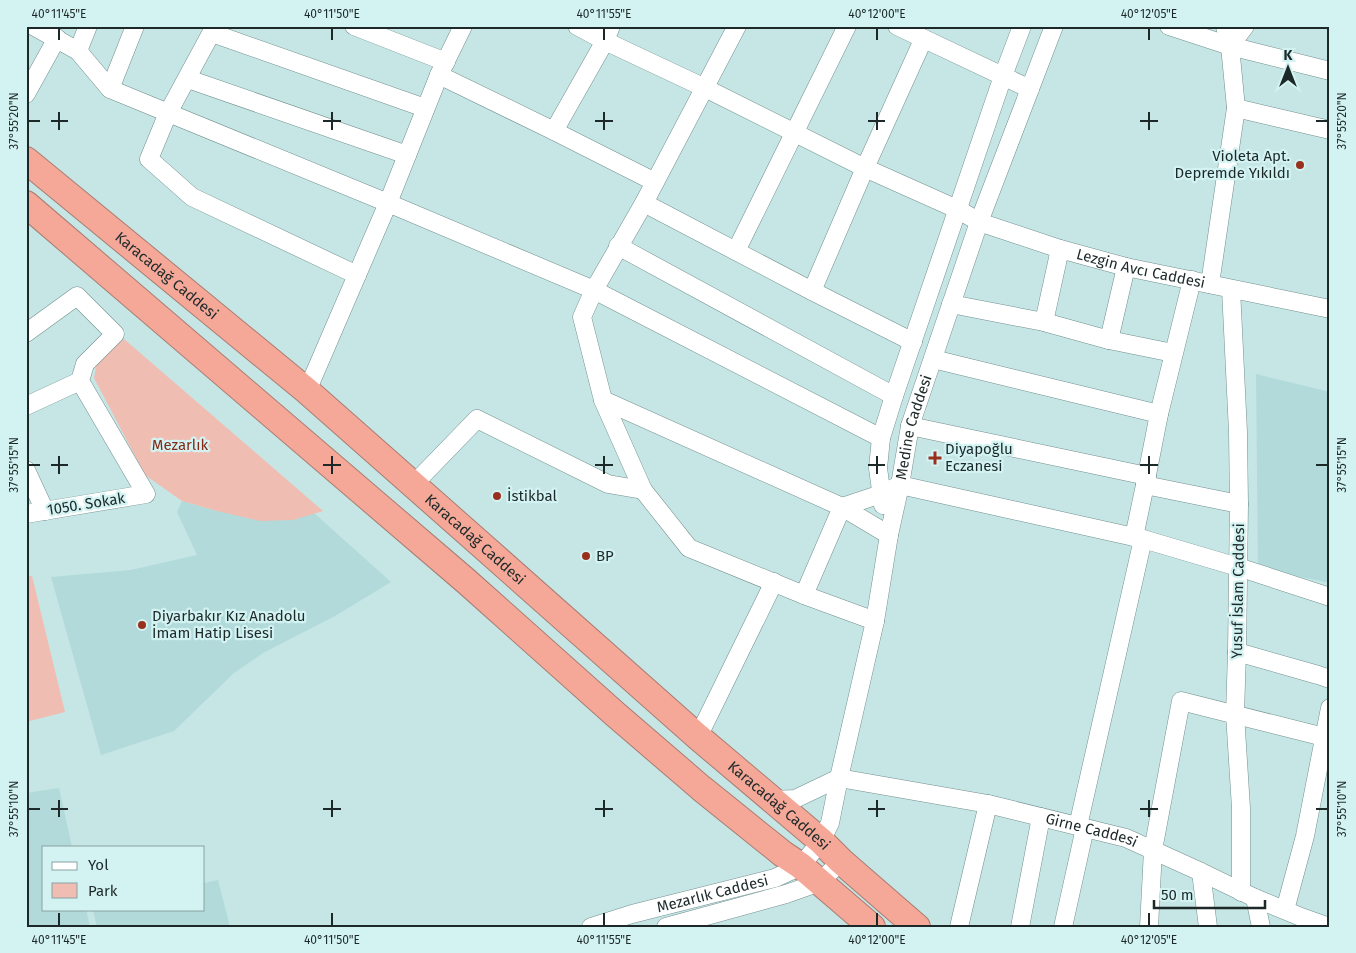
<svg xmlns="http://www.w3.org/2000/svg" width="1356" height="953" font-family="'Fira Sans',sans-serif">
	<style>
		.built { fill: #b2dada }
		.green { fill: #f0bdb2 }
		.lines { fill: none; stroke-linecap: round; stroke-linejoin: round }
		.minor-casing { stroke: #739090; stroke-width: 19 }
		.highway-casing { stroke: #a97c71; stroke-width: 28 }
		.minor { stroke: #fff; stroke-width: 18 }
		.highway { stroke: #f5a898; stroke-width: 26 }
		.ticks { fill: none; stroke: #1d2929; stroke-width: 2 }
		.poi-dot { fill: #99301e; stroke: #d3f3f2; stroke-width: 2 }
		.labels { text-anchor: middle; stroke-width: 4.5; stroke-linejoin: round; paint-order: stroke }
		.poi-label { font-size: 15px; fill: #1d2929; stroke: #d3f3f2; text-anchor: start }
		.street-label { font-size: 15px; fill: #1d2929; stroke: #d3f3f2 }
		.park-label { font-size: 15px; fill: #832919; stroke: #d3f3f2 }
		.neatline { fill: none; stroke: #1d2929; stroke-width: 2 }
		.ticks-label { font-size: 12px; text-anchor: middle; fill: #1d2929 }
	</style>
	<rect width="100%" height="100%" fill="#c6e5e5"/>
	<g class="built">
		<polygon points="1256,374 1330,392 1330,583 1258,568"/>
		<polygon points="182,501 217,511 293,520 314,513 391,582 335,616 263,653 234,673 174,731 101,755 51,577 131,570 197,555 177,512"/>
		<polygon points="59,788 72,847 44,847 44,909 86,909 90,927 26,927 26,793"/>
		<polygon points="218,880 230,927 97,927 93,910 94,909 204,909 204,883"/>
	</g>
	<g class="green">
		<polygon points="124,339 323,511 293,520 260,521 217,511 182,501 145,475 94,378 98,357"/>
		<polygon points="32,576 65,712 26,722 26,577"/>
	</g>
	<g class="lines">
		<defs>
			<g id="minor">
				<polyline points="33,26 78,51 110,89 388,203 594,290 582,317 603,400"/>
				<polyline points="215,26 168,113 149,159 192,197 357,275"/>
				<polyline points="354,26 446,62"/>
				<path id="s1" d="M577,26l28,15 100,47 160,80 94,42 20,12 81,27 66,18 204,42"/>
				<polyline points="737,26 644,203 594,290 881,438"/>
				<polyline points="897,26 1030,89"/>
				<polyline points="1169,26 1230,46 1330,71"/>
				<polyline points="1225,26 1230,46"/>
				<polyline points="212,33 425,108"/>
				<polyline points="78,51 88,26"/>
				<polyline points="439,75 554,131 655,182"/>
				<polyline points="188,79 407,155"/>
				<polyline points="110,89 135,26"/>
				<polyline points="26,94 57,38"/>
				<polyline points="1236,108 1330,130"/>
				<polyline points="554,131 605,41 611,26"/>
				<polyline points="644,203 812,291 913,342"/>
				<polyline points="618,246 894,396"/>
				<polyline points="736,251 847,26"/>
				<polyline points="1210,284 1236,108 1230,46 1245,26"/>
				<polyline points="1231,289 1238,432 1239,504 1237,652 1235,714 1241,808 1241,892"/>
				<polyline points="812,291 865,168 923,40"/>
				<polyline points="951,304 1044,322 1109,340 1173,353"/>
				<polyline points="1044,322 1060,249"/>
				<polyline points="26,333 77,296 115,334 85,364 80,381 146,494 26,514"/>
				<polyline points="1109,340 1126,267"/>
				<polyline points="933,359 1159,414"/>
				<polyline points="307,391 388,203 439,75 463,26"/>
				<polyline points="26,406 80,381"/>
				<polyline points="910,426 1147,476"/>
				<polyline points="26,470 45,511"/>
				<polyline points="413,485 477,419 608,484 643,490"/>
				<polyline points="1145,485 1239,504"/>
				<polyline points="883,505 878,468 881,438 894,396 1003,76 1022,26"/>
				<polyline points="1134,537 1145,485 1159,414 1192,280"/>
				<polyline points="804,595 842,507 881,494 900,485 1143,539 1238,567 1330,597"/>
				<polyline points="875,621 804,595 689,548 643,490 603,400 842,507 889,535"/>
				<polyline points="1237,652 1318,675 1330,679"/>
				<polyline points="698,737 774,582"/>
				<path id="s2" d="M839,778l149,26 138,34 75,34 54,26 46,19 28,10"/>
				<polyline points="773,800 795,799 839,778"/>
				<polyline points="1078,826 1143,539"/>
				<polyline points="1201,872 1208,927"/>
				<polyline points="1255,898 1261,927"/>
				<polyline points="1285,910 1305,836 1330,708"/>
				<path id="s3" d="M591,927l41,-13 143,-36 26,-12 20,-25 9,-18 9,-45 36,-157 14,-86 11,-50 10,-59 69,-204 75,-196"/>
				<polyline points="666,927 786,894 820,882 841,861"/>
				<polyline points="959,927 988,804"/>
				<polyline points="1020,927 1041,817"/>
				<polyline points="1063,927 1085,828"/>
				<polyline points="1149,927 1153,850 1181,701 1324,737"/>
			</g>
			<g id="highway">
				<path id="s4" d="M26,160l281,231 179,158 212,188 123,104 20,20 76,66"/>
				<polyline points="26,204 466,581 615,714 701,788 783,854 801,866 872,927"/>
			</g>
		</defs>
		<use href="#minor" class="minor-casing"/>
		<use href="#highway" class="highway-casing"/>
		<use href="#minor" class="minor"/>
		<use href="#highway" class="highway"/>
	</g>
	<path class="ticks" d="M59,28v12M332,28v12M604,28v12M877,28v12M1149,28v12M59,112v18M332,112v18M604,112v18M877,112v18M1149,112v18M28,121h12M51,121h17M323,121h18M595,121h18M868,121h17M1140,121h18M1316,121h12M59,456v18M332,456v18M604,456v18M877,456v18M1149,456v18M28,465h12M51,465h17M323,465h18M595,465h18M868,465h17M1140,465h18M1316,465h12M59,800v17M332,800v17M604,800v17M877,800v17M1149,800v17M28,809h12M51,809h17M323,809h18M595,809h18M868,809h17M1140,809h18M1316,809h12M59,913v13M332,913v13M604,913v13M877,913v13M1149,913v13"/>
	<g class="poi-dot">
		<circle cx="1300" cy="165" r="5"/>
		<path d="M932.5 450.5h5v5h5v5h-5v5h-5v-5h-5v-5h5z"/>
		<circle cx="497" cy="496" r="5"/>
		<circle cx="586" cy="556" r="5"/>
		<circle cx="142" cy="625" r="5"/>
	</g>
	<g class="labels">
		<g class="poi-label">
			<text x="1290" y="161" text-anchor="end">Violeta Apt.<tspan x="1290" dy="17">Depremde Yıkıldı</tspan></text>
			<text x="945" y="454">Diyapoğlu<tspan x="945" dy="17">Eczanesi</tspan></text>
			<text x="507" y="501">İstikbal</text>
			<text x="596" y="561">BP</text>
			<text x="152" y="621">Diyarbakır Kız Anadolu<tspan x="152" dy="17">İmam Hatip Lisesi</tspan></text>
		</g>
		<g class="street-label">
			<text dy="5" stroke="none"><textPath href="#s1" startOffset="616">Lezgin Avcı Caddesi</textPath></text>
			<text dy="5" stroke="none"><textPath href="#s4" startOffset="182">Karacadağ Caddesi</textPath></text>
			<text dy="5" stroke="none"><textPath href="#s3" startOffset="676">Medine Caddesi</textPath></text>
			<text transform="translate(86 504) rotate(-9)" y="5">1050. Sokak</text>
			<text dy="5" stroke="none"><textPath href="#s4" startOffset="588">Karacadağ Caddesi</textPath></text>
			<text transform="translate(1238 591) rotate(-89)" y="5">Yusuf İslam Caddesi</text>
			<text dy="5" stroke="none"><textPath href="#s4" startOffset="992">Karacadağ Caddesi</textPath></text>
			<text dy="5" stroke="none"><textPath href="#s2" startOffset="258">Girne Caddesi</textPath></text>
			<text dy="5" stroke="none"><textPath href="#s3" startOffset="126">Mezarlık Caddesi</textPath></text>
		</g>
		<g class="park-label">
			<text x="180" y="450">Mezarlık</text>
		</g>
	</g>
	<rect width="1356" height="953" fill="none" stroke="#d3f3f2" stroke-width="55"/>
	<rect x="42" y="846" width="162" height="65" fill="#d3f3f2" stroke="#8aa2a2"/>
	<rect x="52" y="862" width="25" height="8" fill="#ffffff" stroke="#8aa2a2"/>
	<text x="88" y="870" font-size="15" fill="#1d2929">Yol</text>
	<rect x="52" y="883" width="25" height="15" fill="#f0bdb2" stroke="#8aa2a2"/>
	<text x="88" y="896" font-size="15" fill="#1d2929">Park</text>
	<g transform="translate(1288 68)" stroke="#d3f3f2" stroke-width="4" paint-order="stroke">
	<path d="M0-4L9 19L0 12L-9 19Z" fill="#1d2929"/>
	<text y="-8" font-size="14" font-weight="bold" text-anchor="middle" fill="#1d2929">K</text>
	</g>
	<path d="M1154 900v8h111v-8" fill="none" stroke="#1d2929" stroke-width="2.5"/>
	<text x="1161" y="900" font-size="15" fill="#1d2929" stroke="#d3f3f2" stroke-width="4" paint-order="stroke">50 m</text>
	<rect x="28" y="28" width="1300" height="898" class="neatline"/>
	<g class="ticks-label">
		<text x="59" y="18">40°11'45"E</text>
		<text x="332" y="18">40°11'50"E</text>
		<text x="604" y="18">40°11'55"E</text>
		<text x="877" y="18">40°12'00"E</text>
		<text x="1149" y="18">40°12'05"E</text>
		<text transform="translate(14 121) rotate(-90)" y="4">37°55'20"N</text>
		<text transform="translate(1342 121) rotate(-90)" y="4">37°55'20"N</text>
		<text transform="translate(14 465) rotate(-90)" y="4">37°55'15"N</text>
		<text transform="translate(1342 465) rotate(-90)" y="4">37°55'15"N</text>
		<text transform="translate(14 809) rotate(-90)" y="4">37°55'10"N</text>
		<text transform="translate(1342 809) rotate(-90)" y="4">37°55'10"N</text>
		<text x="59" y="944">40°11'45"E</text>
		<text x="332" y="944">40°11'50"E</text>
		<text x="604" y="944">40°11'55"E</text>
		<text x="877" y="944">40°12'00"E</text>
		<text x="1149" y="944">40°12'05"E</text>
	</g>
</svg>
